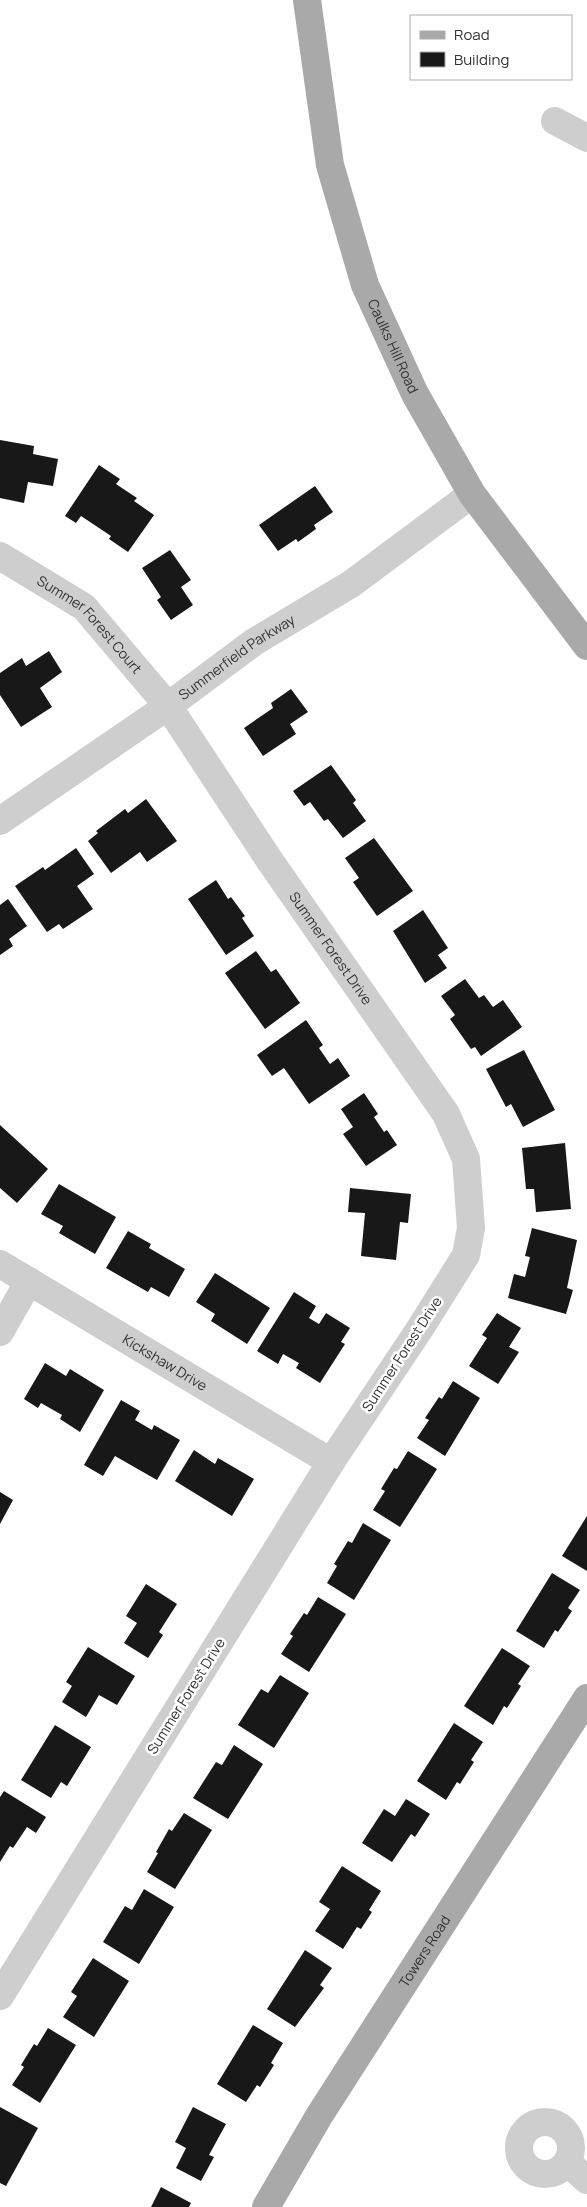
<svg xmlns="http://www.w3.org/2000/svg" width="587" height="2207" font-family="Manrope,sans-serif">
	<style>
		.building { fill: #181818 }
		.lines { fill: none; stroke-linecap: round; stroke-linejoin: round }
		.minor { stroke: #cecece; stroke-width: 28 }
		.major { stroke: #a9a9a9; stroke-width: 28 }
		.labels { text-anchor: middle; stroke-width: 5; stroke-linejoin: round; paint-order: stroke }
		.street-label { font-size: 14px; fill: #313131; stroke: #fff }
	</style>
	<rect width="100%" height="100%" fill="#fff"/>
	<g class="building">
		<polygon points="0,440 34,446 33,454 58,459 53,486 28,482 24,503 0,498"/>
		<polygon points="99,465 120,479 116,484 137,498 134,501 154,515 128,552 109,539 111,536 81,516 76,523 65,516"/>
		<polygon points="315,486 333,512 314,525 316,529 298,542 296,539 278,551 259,525"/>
		<polygon points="170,550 191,580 181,587 193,605 171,620 157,600 161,597 142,568"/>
		<polygon points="49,651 62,672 40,688 52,707 21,727 0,695 0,673 22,658 26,666"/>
		<polygon points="291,689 308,712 290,724 296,734 263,756 244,728 273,708 271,703"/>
		<polygon points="331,765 356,800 353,803 366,821 343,838 328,819 324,821 310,802 304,806 293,791"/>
		<polygon points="146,799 177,841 147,862 140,852 111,873 88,841 98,833 96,831 125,809 128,813"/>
		<polygon points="374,838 413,891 377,916 353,882 359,878 345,858"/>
		<polygon points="76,848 94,874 77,886 93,909 63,929 59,924 47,932 15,886 43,867 45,870"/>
		<polygon points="216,880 228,899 231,897 245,916 242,918 254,936 226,955 188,899"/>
		<polygon points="8,899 27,926 9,939 13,946 0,955 0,905"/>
		<polygon points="423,910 448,948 438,955 447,968 425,983 393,931"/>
		<polygon points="256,951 271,972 276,969 300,1003 265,1029 225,973"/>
		<polygon points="465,979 479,998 484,995 493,1007 503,1000 522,1027 481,1056 475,1047 471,1049 450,1019 455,1015 441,996"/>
		<polygon points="306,1020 323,1045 319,1048 330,1064 338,1058 350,1076 309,1104 284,1068 272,1076 257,1055"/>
		<polygon points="524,1050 555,1110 523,1127 511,1104 506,1107 486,1069"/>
		<polygon points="364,1093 378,1114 374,1117 384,1132 387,1130 397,1145 366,1166 343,1134 353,1127 341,1109"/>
		<polygon points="0,1125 48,1169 17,1203 0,1188"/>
		<polygon points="565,1143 571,1209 536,1212 534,1189 526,1189 522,1148"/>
		<polygon points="59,1184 116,1217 95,1254 59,1233 63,1226 41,1214"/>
		<polygon points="350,1188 411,1194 408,1223 400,1222 396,1260 361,1256 365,1213 348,1212"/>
		<polygon points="532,1228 577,1240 567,1288 573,1290 566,1314 508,1298 514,1274 525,1277 530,1257 525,1256"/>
		<polygon points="128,1231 151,1244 149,1248 185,1269 169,1297 151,1287 148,1292 106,1268"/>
		<polygon points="215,1273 270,1308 247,1344 211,1321 215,1314 196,1302"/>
		<polygon points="294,1292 316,1306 309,1318 319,1324 326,1313 350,1328 341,1342 345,1344 320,1383 296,1368 299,1363 283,1354 278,1364 257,1351"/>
		<polygon points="497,1313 521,1328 509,1347 519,1352 498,1384 469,1366 487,1338 482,1335"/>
		<polygon points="45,1363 66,1376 70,1369 104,1390 80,1432 60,1419 62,1415 41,1403 38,1408 24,1399"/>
		<polygon points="453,1381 480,1398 445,1456 417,1438 429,1420 425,1418 439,1397 442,1399"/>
		<polygon points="121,1400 140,1411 135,1420 152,1430 154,1425 180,1440 157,1480 115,1456 103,1476 84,1465"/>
		<polygon points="194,1450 215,1464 218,1458 254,1479 232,1516 175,1481"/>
		<polygon points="408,1451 437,1469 400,1527 373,1510 385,1491 381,1489 394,1468 397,1469"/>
		<polygon points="0,1492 13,1500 0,1524"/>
		<polygon points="587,1516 587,1571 562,1556"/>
		<polygon points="363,1523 391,1540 354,1600 327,1583 337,1566 334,1564 348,1541 352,1543"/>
		<polygon points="552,1573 580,1590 568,1608 572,1611 558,1632 555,1630 544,1648 516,1631"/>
		<polygon points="146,1584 177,1604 159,1632 163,1635 148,1658 124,1643 137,1623 126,1616"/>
		<polygon points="318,1597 346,1614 309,1672 281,1654 293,1636 290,1634 304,1613 307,1615"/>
		<polygon points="88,1647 135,1676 117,1705 99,1695 86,1717 62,1702 72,1686 66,1682"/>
		<polygon points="502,1648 530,1666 518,1684 521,1686 507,1708 504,1706 493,1725 464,1706"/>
		<polygon points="280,1675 309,1693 274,1748 238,1725 261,1689 268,1693"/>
		<polygon points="454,1723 483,1742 471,1760 474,1762 460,1784 457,1782 446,1800 417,1781"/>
		<polygon points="55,1725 91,1747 67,1786 61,1782 51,1798 21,1780"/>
		<polygon points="234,1745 263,1764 228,1819 193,1798 216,1762 222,1765"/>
		<polygon points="4,1791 46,1817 36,1833 27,1827 13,1848 10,1846 0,1862 0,1797"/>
		<polygon points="406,1799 430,1814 415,1837 411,1834 392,1862 362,1843 384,1809 395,1816"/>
		<polygon points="184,1813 212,1830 175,1889 147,1872 158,1853 156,1852 169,1829 172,1831"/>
		<polygon points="342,1866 381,1891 369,1910 372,1912 361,1929 357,1927 343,1949 315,1931 330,1909 319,1902"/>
		<polygon points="144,1889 174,1907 139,1964 103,1942 125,1906 132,1910"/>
		<polygon points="305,1950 332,1968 320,1985 324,1988 295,2027 267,2009"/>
		<polygon points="93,1958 129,1981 94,2037 63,2017 77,1996 71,1992"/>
		<polygon points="253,2025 283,2043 271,2063 274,2065 260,2087 257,2085 246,2102 217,2084"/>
		<polygon points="48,2028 76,2045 40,2103 12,2085 24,2067 21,2065 34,2044 37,2046"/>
		<polygon points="0,2107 38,2128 6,2186 0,2183"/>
		<polygon points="193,2107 226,2124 209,2155 214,2157 201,2181 176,2168 186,2148 175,2142"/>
		<polygon points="161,2187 191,2203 189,2207 151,2207"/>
	</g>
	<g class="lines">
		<g class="minor">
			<polyline points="555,121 587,138"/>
			<path id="s1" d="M0,556l84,51 84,99 102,155 176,253 20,45 5,69 -5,27 -45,72 -90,135 -331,534"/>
			<path id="s2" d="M0,821l168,-115 86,-64 97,-58 121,-90"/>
			<path id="s3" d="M0,1264l331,198"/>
			<polyline points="0,1332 29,1281"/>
			<circle cx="545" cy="2148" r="26"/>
			<polyline points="567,2162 587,2180"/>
		</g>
		<g class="major">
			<path id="s4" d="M307,0l23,165 35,120 50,109 57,100 115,152"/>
			<path id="s5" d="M266,2207l53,-91 268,-418"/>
		</g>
	</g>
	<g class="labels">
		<g class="street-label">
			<text dy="5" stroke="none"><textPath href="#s4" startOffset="359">Caulks Hill Road</textPath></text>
			<text dy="5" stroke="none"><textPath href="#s1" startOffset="114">Summer Forest Court</textPath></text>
			<text dy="5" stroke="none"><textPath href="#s2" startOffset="288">Summerfield Parkway</textPath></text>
			<text dy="5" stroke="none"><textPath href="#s1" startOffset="520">Summer Forest Drive</textPath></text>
			<text transform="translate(402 1354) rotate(-57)" y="5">Summer Forest Drive</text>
			<text dy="5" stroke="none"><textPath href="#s3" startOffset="192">Kickshaw Drive</textPath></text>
			<text transform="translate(186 1696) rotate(-58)" y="5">Summer Forest Drive</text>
			<text dy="5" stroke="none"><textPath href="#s5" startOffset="301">Towers Road</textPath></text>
		</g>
	</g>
	<rect x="410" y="15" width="162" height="65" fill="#ffffff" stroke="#adadad"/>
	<rect x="420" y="31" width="25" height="8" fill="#a9a9a9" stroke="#adadad"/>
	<text x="454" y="40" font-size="15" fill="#313131">Road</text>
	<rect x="420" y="52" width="25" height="15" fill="#181818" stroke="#adadad"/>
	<text x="454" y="65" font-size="15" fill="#313131">Building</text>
</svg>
